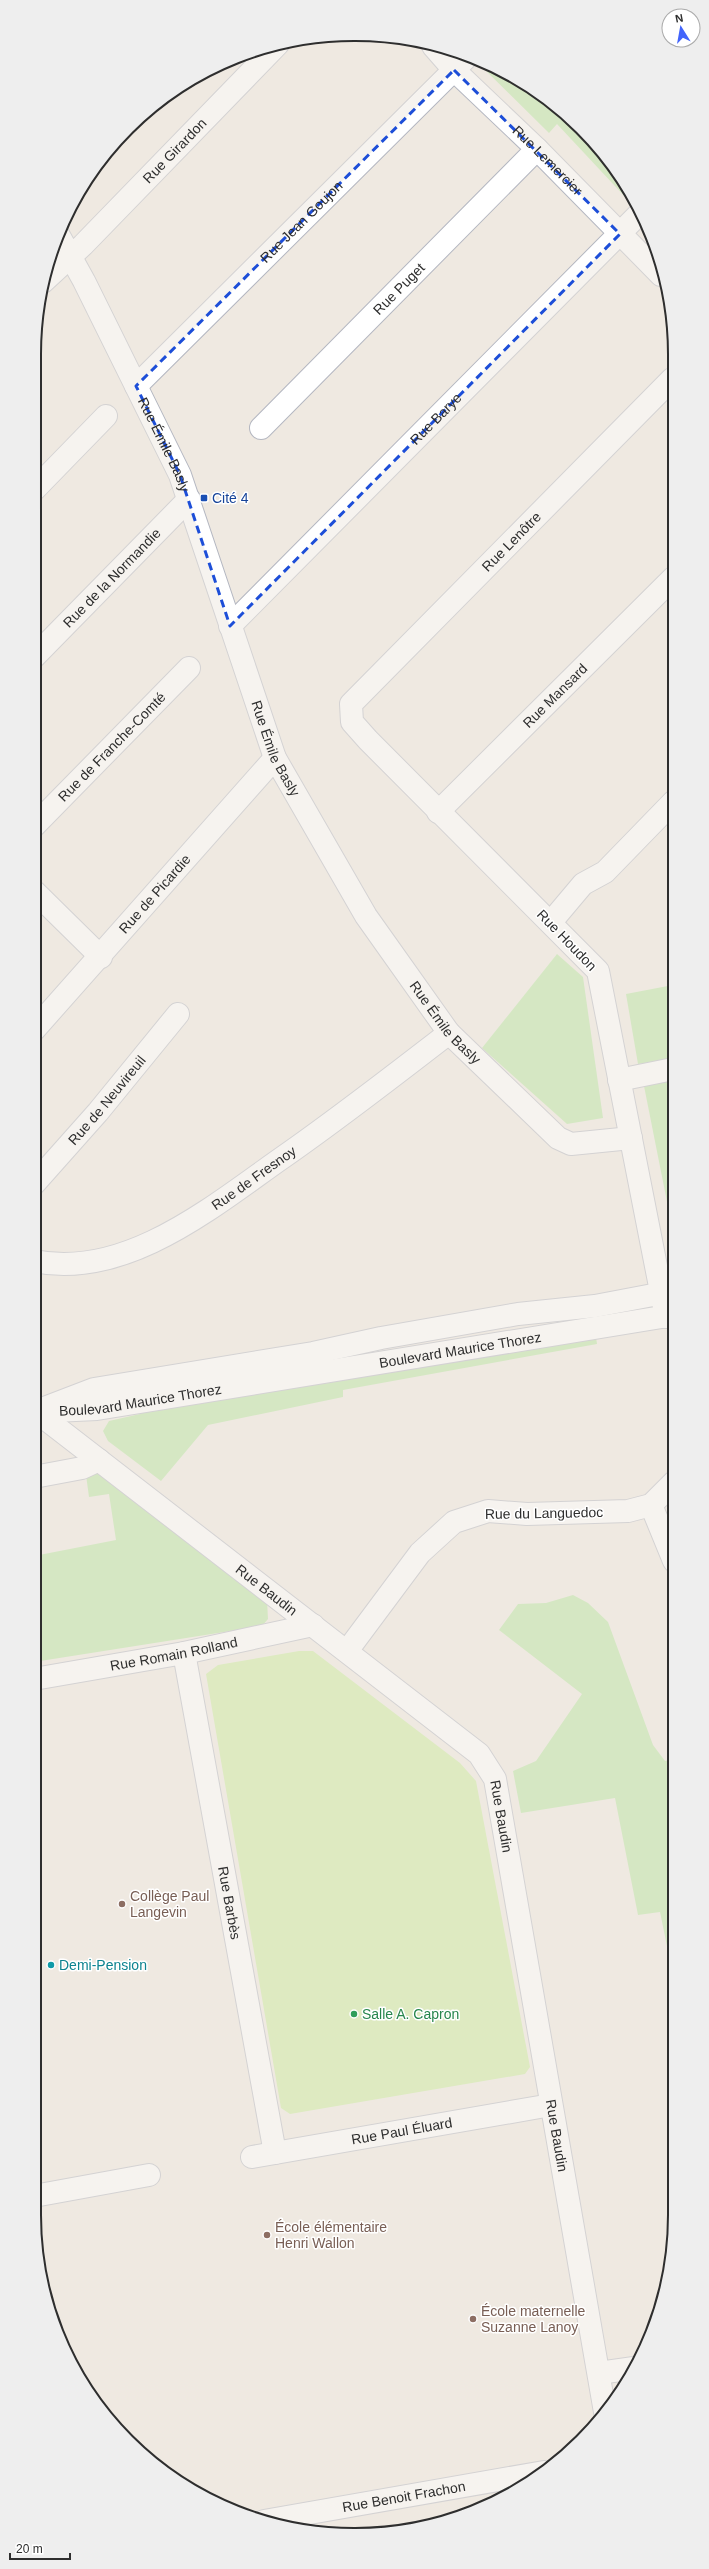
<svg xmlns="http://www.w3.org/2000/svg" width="709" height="2569" font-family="Helvetica,sans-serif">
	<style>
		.green { fill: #b6e59e }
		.pitch { fill: #c9ec9a }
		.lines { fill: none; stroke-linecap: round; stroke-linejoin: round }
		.minor-casing { stroke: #b4b7c1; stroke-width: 24 }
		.minor { stroke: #fff; stroke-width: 22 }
		.marked { fill: none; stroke: #1d4ed8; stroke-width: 3; stroke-dasharray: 8 5; stroke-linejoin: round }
		.transit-dot { fill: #1a4fb4; stroke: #fff; stroke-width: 1.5 }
		.education-dot { fill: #8d6e63; stroke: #fff; stroke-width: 1.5 }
		.culture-dot { fill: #0f9aa8; stroke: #fff; stroke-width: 1.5 }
		.leisure-dot { fill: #2e9e5b; stroke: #fff; stroke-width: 1.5 }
		.labels { text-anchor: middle; stroke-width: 3; stroke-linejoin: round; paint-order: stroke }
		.street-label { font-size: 14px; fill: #2e2e2e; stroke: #fff }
		.transit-label { font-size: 14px; fill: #164399; stroke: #fff; text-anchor: start }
		.education-label { font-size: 14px; fill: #785e54; stroke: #fff; text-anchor: start }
		.culture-label { font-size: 14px; fill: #0d838f; stroke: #fff; text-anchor: start }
		.leisure-label { font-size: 14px; fill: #27864d; stroke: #fff; text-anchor: start }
		.rim { fill: none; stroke: #2e2e2e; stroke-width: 2 }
	</style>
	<rect width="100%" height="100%" fill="#efe9e1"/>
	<g class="green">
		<polygon points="475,60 496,67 581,128 631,197 628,200 557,124 549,133"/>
		<polygon points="557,954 583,977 603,1118 567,1124 482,1048"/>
		<polygon points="673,985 673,1059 638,1064 626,994"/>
		<polygon points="673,1076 674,1232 673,1232 643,1081"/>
		<polygon points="596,1337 597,1344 343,1390 343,1397 208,1425 161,1481 108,1441 103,1431 109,1421 140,1414 139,1411"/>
		<polygon points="98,1473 267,1600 268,1619 262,1626 34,1662 34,1556 116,1540 109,1494 89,1497 86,1475"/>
		<polygon points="573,1595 588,1603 608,1622 653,1745 665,1761 674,1759 674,1780 670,1781 674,1792 675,1985 660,1912 638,1915 615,1798 521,1813 513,1771 536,1761 582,1694 499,1630 518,1604 546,1603"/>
	</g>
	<polygon class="pitch" points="299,1651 313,1651 460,1763 476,1781 530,2067 525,2074 290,2114 281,2108 206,1674 218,1665"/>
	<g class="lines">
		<defs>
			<g id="minor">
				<path id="s1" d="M433,46l21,24 83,79 124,126"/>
				<path id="s2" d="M58,234l26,47 96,194 95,283 91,158 83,117 109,105 13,6 60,-6"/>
				<path id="s3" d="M43,282l40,-37 195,-201"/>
				<path id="s4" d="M136,386l331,-329"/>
				<path id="s5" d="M261,428l276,-279"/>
				<polyline points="34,490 106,416"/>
				<path id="s6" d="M230,626l411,-414"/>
				<path id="s7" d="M34,657l155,-158"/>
				<path id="s8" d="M438,812l235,-234"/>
				<path id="s9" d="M34,826l155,-158"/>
				<polyline points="34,891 101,957"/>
				<polyline points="551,922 583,884 605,872 673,802"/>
				<path id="s10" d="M34,1030l241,-272"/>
				<polyline points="619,1080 673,1069"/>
				<path id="s11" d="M34,1184l64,-72 80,-98"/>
				<path id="s12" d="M34,1261c90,19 177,-53 245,-101 58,-40 114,-84 170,-127"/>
				<path id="s13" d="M666,1317l-68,-346 -230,-231 -16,-18 -1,-18 321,-325"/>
				<path id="s14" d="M34,1410l445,344 16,25 110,633"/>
				<path id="s15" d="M54,1411l43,-2 577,-94"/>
				<polyline points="34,1412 94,1389 313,1353 381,1338 518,1314 595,1306 674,1291"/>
				<polyline points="34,1477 82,1468 99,1460"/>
				<polyline points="651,1505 674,1561"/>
				<polyline points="347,1651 420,1553 454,1522 488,1511 527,1514 628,1511 651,1505 674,1482"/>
				<path id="s16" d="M184,1653l91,500"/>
				<path id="s17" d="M34,1679l150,-26 129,-28"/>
				<path id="s18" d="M252,2157l299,-52"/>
				<polyline points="34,2196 149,2175"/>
				<polyline points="599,2373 634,2368"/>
				<path id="s19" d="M264,2521l280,-49"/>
			</g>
		</defs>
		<use href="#minor" class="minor-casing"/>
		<use href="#minor" class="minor"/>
	</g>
	<path d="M0 0H709V2569H0ZM454,70l166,164 -390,392 -50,-151 -44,-89z" fill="#efe9e1" fill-opacity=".55" fill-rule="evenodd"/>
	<path class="marked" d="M454,70l166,164 -390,392 -50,-151 -44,-89z"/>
	<rect class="transit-dot" x="200" y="494" width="8" height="8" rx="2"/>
	<g class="education-dot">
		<circle cx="122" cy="1904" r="4"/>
		<circle cx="267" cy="2235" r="4"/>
		<circle cx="473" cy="2319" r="4"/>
	</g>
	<circle class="culture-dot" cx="51" cy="1965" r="4"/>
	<circle class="leisure-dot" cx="354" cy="2014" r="4"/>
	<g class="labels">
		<g class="street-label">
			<text dy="5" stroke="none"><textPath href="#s3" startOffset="186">Rue Girardon</textPath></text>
			<text dy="5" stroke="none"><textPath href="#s1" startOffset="162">Rue Lemercier</textPath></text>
			<text dy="5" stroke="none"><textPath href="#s4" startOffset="233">Rue Jean Goujon</textPath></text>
			<text dy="5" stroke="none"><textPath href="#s5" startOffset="196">Rue Puget</textPath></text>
			<text dy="5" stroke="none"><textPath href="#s6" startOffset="292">Rue Barye</textPath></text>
			<text dy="5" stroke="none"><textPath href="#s2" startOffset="236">Rue Émile Basly</textPath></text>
			<text dy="5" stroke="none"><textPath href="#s13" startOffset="949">Rue Lenôtre</textPath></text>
			<text dy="5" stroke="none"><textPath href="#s7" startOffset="111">Rue de la Normandie</textPath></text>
			<text dy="5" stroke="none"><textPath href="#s8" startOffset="165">Rue Mansard</textPath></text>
			<text dy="5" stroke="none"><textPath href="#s9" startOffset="111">Rue de Franche-Comté</textPath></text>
			<text dy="5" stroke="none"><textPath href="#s2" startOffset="560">Rue Émile Basly</textPath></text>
			<text dy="5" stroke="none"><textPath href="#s10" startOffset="182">Rue de Picardie</textPath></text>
			<text transform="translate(567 940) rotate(46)" y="5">Rue Houdon</text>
			<text dy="5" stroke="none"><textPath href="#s2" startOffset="884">Rue Émile Basly</textPath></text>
			<text dy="5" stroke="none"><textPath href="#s11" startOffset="111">Rue de Neuvireuil</textPath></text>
			<text dy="5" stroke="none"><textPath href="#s12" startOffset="242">Rue de Fresnoy</textPath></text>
			<text dy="5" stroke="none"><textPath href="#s15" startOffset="411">Boulevard Maurice Thorez</textPath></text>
			<text dy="5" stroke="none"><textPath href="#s15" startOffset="87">Boulevard Maurice Thorez</textPath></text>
			<text transform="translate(544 1513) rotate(-1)" y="5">Rue du Languedoc</text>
			<text dy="5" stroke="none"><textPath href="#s14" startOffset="294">Rue Baudin</textPath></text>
			<text dy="5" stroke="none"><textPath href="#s17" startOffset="142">Rue Romain Rolland</textPath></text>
			<text dy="5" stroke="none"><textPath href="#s14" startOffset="630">Rue Baudin</textPath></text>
			<text dy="5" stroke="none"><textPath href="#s16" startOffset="254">Rue Barbès</textPath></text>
			<text dy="5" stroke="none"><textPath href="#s18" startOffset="152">Rue Paul Éluard</textPath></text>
			<text dy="5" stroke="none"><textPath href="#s14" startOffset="954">Rue Baudin</textPath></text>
			<text dy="5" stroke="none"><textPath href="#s19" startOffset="142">Rue Benoit Frachon</textPath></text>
		</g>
		<g class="transit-label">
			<text x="212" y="503">Cité 4</text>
		</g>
		<g class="education-label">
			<text x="130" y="1901">Collège Paul<tspan x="130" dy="16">Langevin</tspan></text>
			<text x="275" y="2232">École élémentaire<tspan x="275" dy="16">Henri Wallon</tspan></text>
			<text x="481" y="2316">École maternelle<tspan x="481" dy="16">Suzanne Lanoy</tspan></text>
		</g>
		<g class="culture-label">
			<text x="59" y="1970">Demi-Pension</text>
		</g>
		<g class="leisure-label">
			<text x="362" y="2019">Salle A. Capron</text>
		</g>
	</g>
	<path d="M0 0H709V2569H0ZM354 41H355A313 313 0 0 1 668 354V2215A313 313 0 0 1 355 2528H354A313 313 0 0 1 41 2215V354A313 313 0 0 1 354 41Z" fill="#eee" fill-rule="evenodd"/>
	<path class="rim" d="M354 41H355A313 313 0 0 1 668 354V2215A313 313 0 0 1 355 2528H354A313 313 0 0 1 41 2215V354A313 313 0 0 1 354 41Z"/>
	<g transform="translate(681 28) rotate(349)"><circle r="19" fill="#ffffff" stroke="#ababab"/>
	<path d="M0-3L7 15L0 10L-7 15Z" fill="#4264fb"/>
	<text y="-6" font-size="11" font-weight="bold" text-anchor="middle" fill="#2e2e2e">N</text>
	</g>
	<path d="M10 2553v6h60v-6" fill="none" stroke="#2e2e2e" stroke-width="2"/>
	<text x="16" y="2553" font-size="12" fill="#2e2e2e" stroke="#ffffff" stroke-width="3" paint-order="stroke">20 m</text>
</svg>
